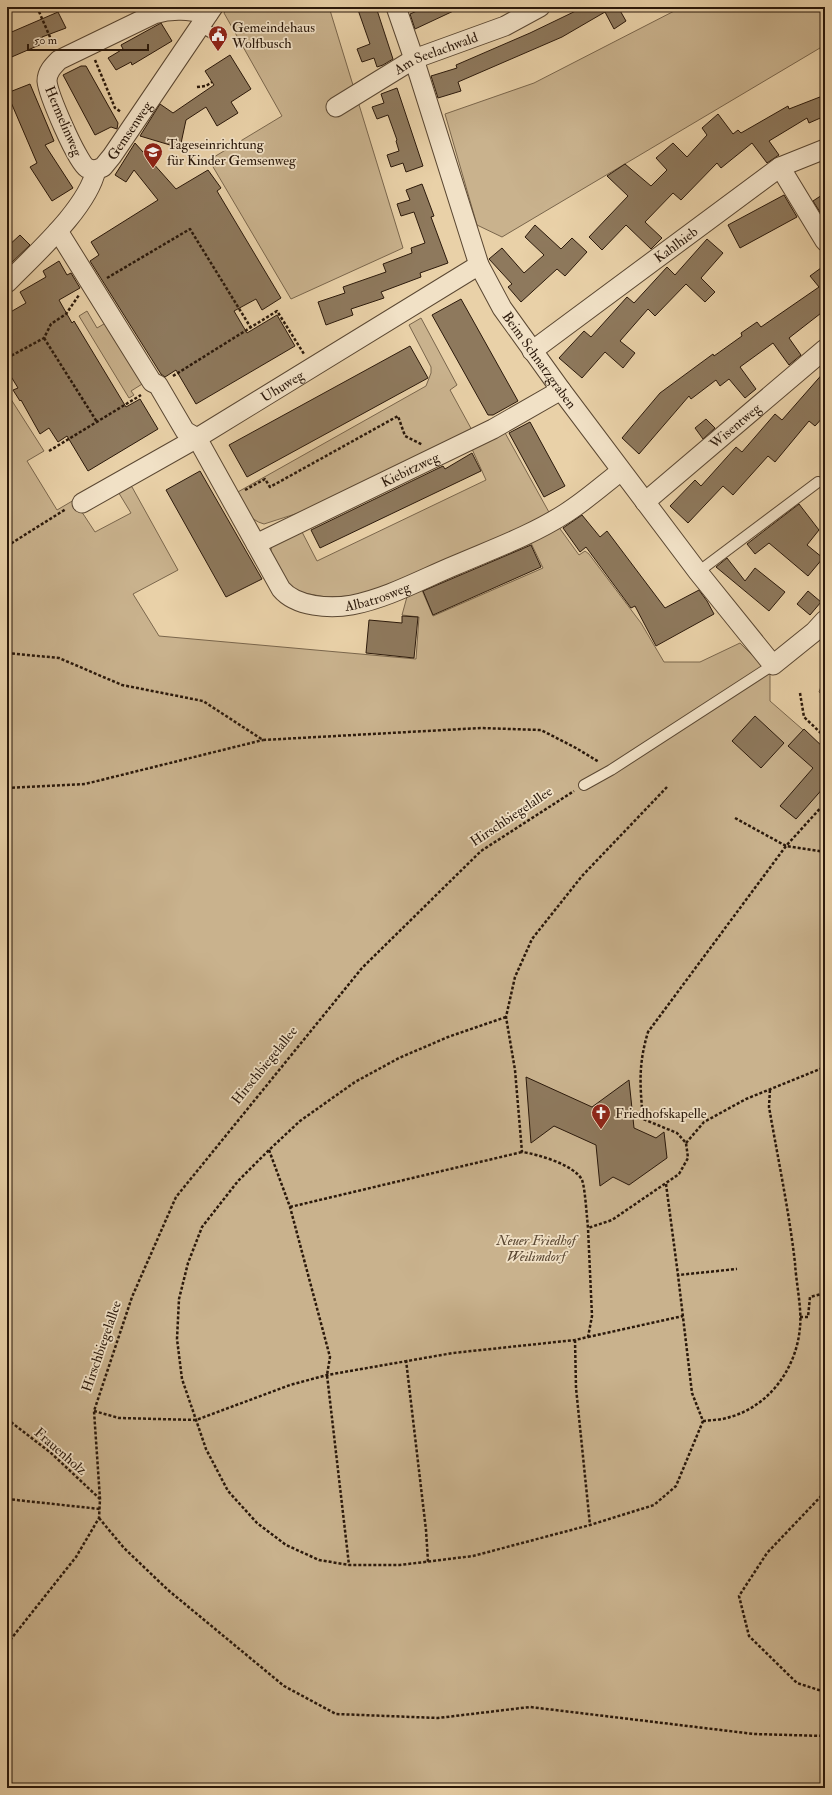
<svg xmlns="http://www.w3.org/2000/svg" width="832" height="1795" font-family="'IM FELL Double Pica',serif">
	<style>
		.green { fill: #c9b28d; stroke: #7a664c }
		.building { fill: #8e795d; stroke: #2b190b }
		.lines { fill: none; stroke-linecap: round; stroke-linejoin: round }
		.lane-casing { stroke: #5a4732; stroke-width: 12 }
		.street-casing { stroke: #5a4732; stroke-width: 21 }
		.path { stroke: #2b190b; stroke-width: 2.5; stroke-dasharray: 3 2; stroke-linecap: butt }
		.lane { stroke: #f1e1c6; stroke-width: 10 }
		.street { stroke: #f1e1c6; stroke-width: 19 }
		.labels { text-anchor: middle; stroke-width: 3.5; stroke-linejoin: round; paint-order: stroke }
		.poi-label { font-size: 14px; fill: #2b190b; stroke: #f1e1c6; text-anchor: start }
		.street-label { font-size: 14px; fill: #2b190b; stroke: #f1e1c6 }
		.park-label { font-size: 14px; font-style: italic; fill: #5a4732; stroke: #f1e1c6 }
	</style>
	<rect width="100%" height="100%" fill="#e9d1a8"/>
	<filter id="stains"><feTurbulence type="fractalNoise" baseFrequency=".005" numOctaves="4"/><feColorMatrix values="0 0 0 0 .2 0 0 0 0 .09 0 0 0 0 .02 0 0 0 .5 -.17"/></filter>
	<radialGradient id="worn" r=".72"><stop offset=".6" stop-color="#630" stop-opacity="0"/><stop offset="1" stop-color="#630" stop-opacity=".3"/></radialGradient>
	<g class="green">
		<polygon points="228,7 329,7 403,248 291,299 209,160 282,116 224,13"/>
		<polygon points="682,7 825,7 825,45 502,237 477,225 445,114 534,83"/>
		<polygon points="87,311 97,328 109,321 147,381 131,391 134,395 129,398 79,316"/>
		<path d="M421,318l36,67 -7,5 23,42 -159,76 -50,16c-16,-4 -21,-18 -28,-31l190,-107 5,-13v-6l-22,-42z"/>
		<polygon points="7,393 44,451 27,461 57,510 74,500 95,532 131,513 117,490 129,485 132,487 178,570 133,594 159,636 416,659 419,617 402,615 408,593 421,588 433,616 543,568 530,541 558,526 579,555 585,551 589,554 641,623 664,662 700,662 740,643 770,673 770,701 825,749 825,1788 7,1788"/>
		<polygon points="504,431 550,514 386,588 350,596 326,597 298,592 287,583 272,556 271,550 272,545 301,530 317,561 486,480 472,449"/>
		<polygon points="825,676 825,697 819,692"/>
	</g>
	<g class="building">
		<polygon points="357,7 376,7 393,59 383,65 377,67 374,58 362,62 357,49 370,44"/>
		<polygon points="426,7 462,7 415,29 410,14"/>
		<polygon points="584,7 618,7 626,21 614,29 605,12 562,37 458,82 461,91 438,98 431,76 457,68 456,65 530,33"/>
		<polygon points="58,12 66,28 42,37 44,43 7,59 7,34"/>
		<polygon points="161,23 172,41 132,65 131,62 116,70 108,58 123,49 121,45"/>
		<polygon points="230,55 251,89 231,102 238,113 217,126 206,107 186,120 180,148 140,136 160,104 173,113 214,85 205,71"/>
		<polygon points="81,66 86,66 118,123 117,129 111,127 95,135 63,75"/>
		<polygon points="30,84 54,141 45,145 73,188 52,201 30,167 37,163 7,93"/>
		<polygon points="397,88 423,166 406,172 403,163 391,167 387,155 399,151 396,141 397,140 388,115 377,119 372,107 384,103 381,94"/>
		<polygon points="825,95 825,116 809,123 807,118 769,141 779,155 767,163 752,143 721,168 717,163 681,200 673,193 645,222 662,238 651,249 626,225 602,250 589,237 628,196 607,176 625,164 651,186 667,170 656,158 673,143 687,157 707,135 702,128 718,114 733,134 738,130 741,133 788,106 789,109"/>
		<polygon points="135,143 176,189 208,170 221,188 217,191 281,298 262,310 256,299 234,311 247,333 277,315 295,346 196,404 176,370 165,377 161,374 90,261 99,255 91,242 158,200 134,170 126,182 115,175"/>
		<polygon points="422,184 434,216 431,217 448,263 420,273 421,277 381,292 384,298 351,309 353,315 326,325 318,302 345,293 343,287 386,272 383,264 412,253 411,248 425,243 414,212 401,216 397,204 410,200 406,190"/>
		<polygon points="825,193 825,220 813,201"/>
		<polygon points="784,195 797,217 740,248 728,225"/>
		<polygon points="535,225 561,249 572,238 587,252 565,276 557,269 521,302 508,287 512,284 489,259 502,248 524,273 544,255 525,237"/>
		<polygon points="20,235 30,245 7,267 7,247"/>
		<polygon points="707,239 723,253 701,278 715,292 705,302 686,284 655,316 648,309 620,341 635,353 623,368 605,352 582,378 559,358 584,331 591,337 627,297 634,303 667,267 675,275"/>
		<polygon points="59,261 67,275 71,273 80,288 59,300 72,323 74,321 126,407 140,399 158,429 88,471 67,436 58,442 49,428 40,434 21,400 20,401 13,390 18,388 7,370 7,314 26,303 20,292 46,277 43,271"/>
		<polygon points="825,265 825,310 789,338 801,355 789,365 773,343 740,367 756,389 745,398 729,379 720,386 716,380 691,399 689,396 639,454 622,438 660,393 713,354 714,356 742,336 741,333 757,322 761,327 819,287 810,276"/>
		<polygon points="461,299 518,401 493,415 488,415 432,315"/>
		<polygon points="410,346 428,378 247,477 229,445"/>
		<polygon points="825,371 825,415 815,426 809,421 775,462 768,456 733,495 723,486 688,523 670,506 695,480 701,486 736,447 742,452 775,414 782,420"/>
		<polygon points="706,419 715,428 703,439 695,428"/>
		<polygon points="530,422 565,486 544,497 509,433"/>
		<polygon points="472,453 481,471 320,548 311,530 443,466 445,469"/>
		<polygon points="200,471 262,579 226,597 166,490"/>
		<polygon points="799,504 819,530 807,545 823,558 808,576 769,543 755,554 747,544"/>
		<polygon points="582,515 600,537 607,531 665,608 699,590 707,601 714,614 656,646 635,606 631,608 586,547 580,552 563,528"/>
		<polygon points="531,545 541,567 433,615 423,591"/>
		<polygon points="727,558 745,581 755,568 785,592 769,611 716,567"/>
		<polygon points="808,591 821,602 810,615 797,604"/>
		<polygon points="402,616 418,617 414,658 366,653 369,620 402,623"/>
		<polygon points="755,716 784,743 761,768 732,741"/>
		<polygon points="804,729 825,749 825,786 796,819 780,806 813,768 788,746"/>
		<polygon points="526,1077 592,1107 629,1080 634,1128 656,1138 664,1132 667,1158 629,1185 613,1177 600,1186 596,1145 554,1126 531,1143"/>
	</g>
	<g class="lines">
		<defs>
			<g id="lane">
				<polyline points="200,26 215,35"/>
				<polyline points="698,572 818,482"/>
				<polyline points="584,785 611,770 773,665"/>
			</g>
			<g id="street">
				<path id="s1" d="M396,7l18,52 65,206 23,43 59,82 137,182 75,93 41,-33 11,-12"/>
				<path id="s2" d="M336,107l78,-48 91,-33 35,-19"/>
				<polyline points="780,167 825,241"/>
				<path d="M96,170c-3,0 -7,-1 -9,-2 -10,-6 -39,-74 -40,-87 0,-9 6,-15 12,-21l95,-46c19,-6 35,-4 54,0"/>
				<polyline points="58,231 152,382 158,385 185,431 197,438"/>
				<path id="s3" d="M7,283c28,-29 80,-74 89,-113l7,-3 9,-11 101,-149"/>
				<path id="s4" d="M532,351l248,-184 45,-18"/>
				<path id="s5" d="M197,438l84,151c15,18 49,20 71,16 36,-7 70,-26 104,-40 37,-16 76,-30 110,-52 19,-12 37,-28 55,-42"/>
				<path id="s6" d="M645,502l180,-153"/>
				<path id="s7" d="M82,503l115,-65 282,-173"/>
				<path id="s8" d="M256,544l237,-115 68,-39"/>
			</g>
		</defs>
		<use href="#lane" class="lane-casing"/>
		<use href="#street" class="street-casing"/>
		<g class="path">
			<polyline points="37,7 53,44"/>
			<polyline points="95,60 115,108 121,112"/>
			<polyline points="197,87 206,86 212,82"/>
			<polyline points="107,278 190,229 251,328"/>
			<polyline points="44,338 97,422"/>
			<polyline points="7,358 44,338 51,324 66,314 79,295"/>
			<polyline points="173,376 277,311 304,354"/>
			<polyline points="49,451 141,395"/>
			<polyline points="245,490 265,479 270,487 398,416 405,436 423,445"/>
			<polyline points="7,546 66,509"/>
			<polyline points="7,653 59,658 122,685 203,701 263,740 481,728 541,730 576,748 599,762"/>
			<polyline points="800,693 804,717 825,737"/>
			<path d="M667,787l-85,89 -50,63 -17,38 -9,40 9,53 7,82c15,2 53,13 60,28 3,7 5,39 6,48l24,-8 54,-37 13,-9 9,-16 -2,-15 -9,-10 -34,-14c-3,-33 -5,-54 5,-87l138,-186 39,-43"/>
			<polyline points="7,788 85,784 263,740"/>
			<polyline points="735,818 786,846 825,852"/>
			<polyline points="506,1017 448,1037 399,1058 355,1082 300,1121 269,1150 238,1181 202,1227 188,1263 179,1299 177,1339 182,1379 206,1449 228,1491 257,1523 286,1545 319,1560 349,1565 400,1565 473,1556 590,1525 654,1505 676,1486 703,1421 692,1393 678,1275"/>
			<polyline points="686,1143 704,1122 746,1099 825,1067"/>
			<polyline points="269,1150 290,1207 330,1357 327,1375 349,1565"/>
			<polyline points="666,1184 678,1275 737,1269"/>
			<polyline points="290,1207 522,1152"/>
			<polyline points="800,1317 808,1317 810,1297 825,1293"/>
			<polyline points="588,1337 683,1316"/>
			<polyline points="575,1340 576,1388 590,1525"/>
			<polyline points="406,1360 426,1530 428,1562"/>
			<polyline points="94,1411 119,1418 196,1420 290,1385 327,1375 453,1353 575,1340 588,1337 592,1316 588,1228"/>
			<polyline points="7,1419 51,1453 100,1499"/>
			<path d="M703,1421c9,-1 19,-1 27,-4 40,-11 67,-50 70,-90 2,-18 -4,-45 -5,-64 -6,-52 -17,-104 -26,-156l1,-18"/>
			<polyline points="825,1492 767,1553 739,1596 749,1636 797,1683 825,1692"/>
			<polyline points="7,1499 100,1509"/>
			<polyline points="99,1518 124,1548 168,1590 284,1686 336,1714 438,1718 530,1707 754,1734 825,1736"/>
			<polyline points="7,1644 76,1557 99,1518 100,1499 94,1411 132,1297 176,1197 362,968 481,851 574,791"/>
		</g>
		<use href="#lane" class="lane"/>
		<use href="#street" class="street"/>
	</g>
	<defs>
		<symbol id="civic-pin" viewBox="-11 -11 22 30"><path d="M0 17L-7.5 6A9.5 9.5 0 1 1 7.5 6Z" fill="#8f2418" stroke="#f1e1c6"/><path d="M-.6-6.5H3V-4.5H.6V-3L4-1V1h2V6H-6V1h2V-1L-.6-3ZM-1.2 2.5V6h2.4V2.5Z" fill="#fff"/></symbol>
		<symbol id="school-pin" viewBox="-11 -11 22 30"><path d="M0 17L-7.5 6A9.5 9.5 0 1 1 7.5 6Z" fill="#8f2418" stroke="#f1e1c6"/><path d="M0-5L7-2L0 1L-7-2ZM-4 1L0 2.5L4 1V4Q0 6-4 4Z" fill="#fff"/></symbol>
		<symbol id="church-pin" viewBox="-11 -11 22 30"><path d="M0 17L-7.5 6A9.5 9.5 0 1 1 7.5 6Z" fill="#8f2418" stroke="#f1e1c6"/><path d="M-1.2-6h2.4v3.5h3.3v2.4h-3.3V6h-2.4V-.1h-3.3v-2.4h3.3Z" fill="#fff"/></symbol>
	</defs>
	<g fill-rule="evenodd">
		<use href="#civic-pin" x="207" y="24" width="22" height="30"/>
		<use href="#school-pin" x="142" y="141" width="22" height="30"/>
		<use href="#church-pin" x="590" y="1102" width="22" height="30"/>
	</g>
	<g class="labels">
		<g class="poi-label">
			<text x="232" y="32">Gemeindehaus<tspan x="232" dy="16">Wolfbusch</tspan></text>
			<text x="167" y="149">Tageseinrichtung<tspan x="167" dy="16">für Kinder Gemsenweg</tspan></text>
			<text x="615" y="1118">Friedhofskapelle</text>
		</g>
		<g class="street-label">
			<text dy="5" stroke="none"><textPath href="#s2" startOffset="114">Am Seelachwald</textPath></text>
			<text transform="translate(64 121) rotate(67)" y="5">Hermelinweg</text>
			<text dy="5" stroke="none"><textPath href="#s3" startOffset="198">Gemsenweg</textPath></text>
			<text dy="5" stroke="none"><textPath href="#s4" startOffset="179">Kahlhieb</textPath></text>
			<text dy="5" stroke="none"><textPath href="#s1" startOffset="384">Beim Schnatzgraben</textPath></text>
			<text dy="5" stroke="none"><textPath href="#s7" startOffset="232">Uhuweg</textPath></text>
			<text dy="5" stroke="none"><textPath href="#s6" startOffset="118">Wisentweg</textPath></text>
			<text dy="5" stroke="none"><textPath href="#s8" startOffset="171">Kiebitzweg</textPath></text>
			<text dy="5" stroke="none"><textPath href="#s5" startOffset="275">Albatrosweg</textPath></text>
			<text transform="translate(511 816) rotate(-34)" y="5">Hirschbiegelallee</text>
			<text transform="translate(264 1065) rotate(-51)" y="5">Hirschbiegelallee</text>
			<text transform="translate(101 1346) rotate(-71)" y="5">Hirschbiegelallee</text>
			<text transform="translate(61 1451) rotate(41)" y="5">Frauenholz</text>
		</g>
		<g class="park-label">
			<text x="536" y="1245">Neuer Friedhof<tspan x="536" dy="16">Weilimdorf</tspan></text>
		</g>
	</g>
	<rect width="832" height="1795" fill="none" stroke="#e9d1a8" stroke-width="24"/>
	<rect x="8" y="8" width="816" height="1779" fill="none" stroke="#2b190b" stroke-width="2"/>
	<rect x="12" y="12" width="808" height="1771" fill="none" stroke="#2b190b"/>
	<path d="M28 44v6h120v-6" fill="none" stroke="#2b190b" stroke-width="2"/>
	<text x="34" y="44" font-size="12" fill="#2b190b" stroke="#f1e1c6" stroke-width="3" paint-order="stroke">50 m</text>
	<rect width="100%" height="100%" filter="url(#stains)"/>
	<rect width="100%" height="100%" fill="url(#worn)"/>
</svg>
